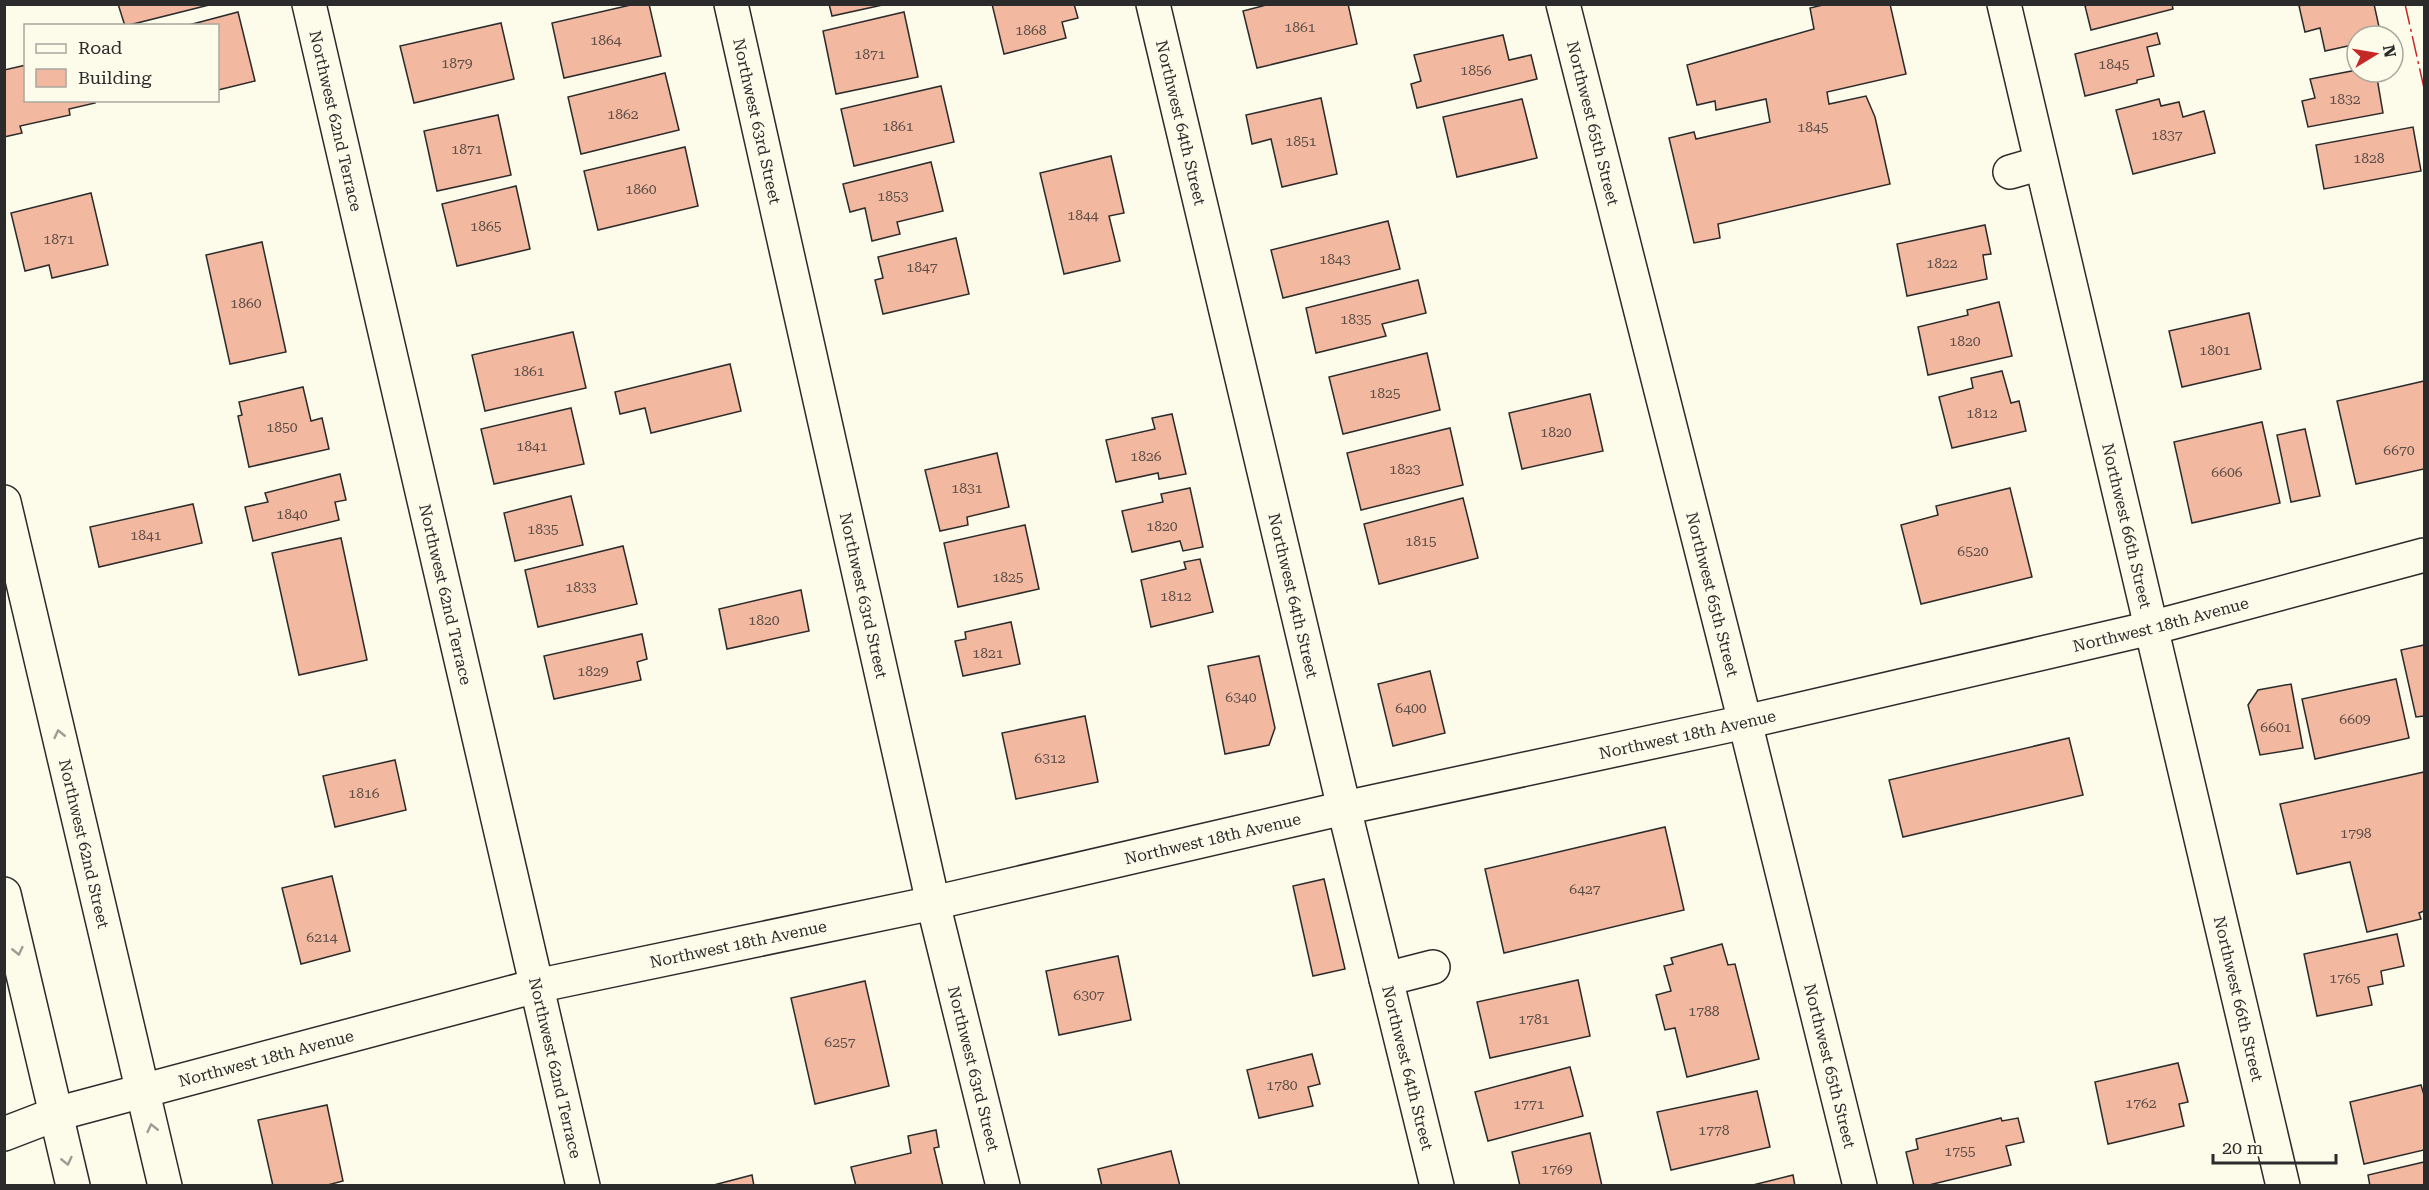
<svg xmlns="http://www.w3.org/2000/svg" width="2429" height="1190" font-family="'Roboto Serif',serif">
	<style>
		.building { fill: #f2b8a0; stroke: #2b2b2b; stroke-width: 1.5 }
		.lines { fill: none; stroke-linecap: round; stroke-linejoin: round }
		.minor-casing { stroke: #2b2b2b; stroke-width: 36 }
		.major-casing { stroke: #2b2b2b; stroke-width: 36 }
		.minor { stroke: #fdfbea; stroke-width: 33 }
		.major { stroke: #fdfbea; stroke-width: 33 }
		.power { stroke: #c62828; stroke-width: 1.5; stroke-dasharray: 21 4.5 3 4.5; stroke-linecap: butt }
		.oneway { stroke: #9e9d94 }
		.labels { text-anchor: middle; stroke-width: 4.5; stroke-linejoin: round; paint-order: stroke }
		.number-label { font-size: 14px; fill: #5d4e48 }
		.street-label { font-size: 16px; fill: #2b2b2b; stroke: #fdfbea }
	</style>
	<rect width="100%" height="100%" fill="#fdfbea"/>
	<g class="building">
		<polygon points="118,4 213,4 125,26"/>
		<polygon points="635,4 649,4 661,56 564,78 552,23"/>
		<polygon points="829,4 887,4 832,16"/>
		<polygon points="992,4 1074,4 1078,18 1062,22 1066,38 1004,54"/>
		<polygon points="1270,4 1348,4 1357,44 1257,68 1243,11"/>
		<polygon points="1827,4 1890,4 1906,74 1827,92 1829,104 1866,96 1875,117 1890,184 1718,224 1720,238 1694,243 1669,138 1694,132 1696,139 1770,122 1766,99 1716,110 1715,101 1697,105 1687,65 1814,29 1810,8"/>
		<polygon points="2089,4 2172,4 2173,9 2091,30 2085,6"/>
		<polygon points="2305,4 2374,4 2381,36 2357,36 2357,44 2325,51 2320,28 2305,32 2299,6"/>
		<polygon points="238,12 255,81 218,90 218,26 185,26"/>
		<polygon points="904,12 918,77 836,94 823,31"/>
		<polygon points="501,23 514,79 414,103 400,46"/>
		<polygon points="2157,33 2160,44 2147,47 2154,76 2137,80 2137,83 2085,96 2075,54"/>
		<polygon points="1503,35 1509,60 1531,55 1537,79 1417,108 1411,84 1421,81 1414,55"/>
		<polygon points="26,65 26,100 94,100 95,103 69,109 70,115 20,126 22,133 4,137 4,70"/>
		<polygon points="2357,70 2357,72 2376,72 2383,113 2308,127 2302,101 2315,98 2310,79"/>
		<polygon points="665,73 679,130 581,154 568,97"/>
		<polygon points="941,86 954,142 854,166 841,109"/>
		<polygon points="1321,98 1337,174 1282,187 1271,139 1252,144 1246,115"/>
		<polygon points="1522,99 1537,158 1457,177 1443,117"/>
		<polygon points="2159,99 2161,106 2179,102 2183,117 2204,111 2215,153 2133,174 2116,110"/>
		<polygon points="498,115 511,175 437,191 424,131"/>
		<polygon points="2413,127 2421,171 2324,189 2316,145"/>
		<polygon points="685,147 698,206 598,230 584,171"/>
		<polygon points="1111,156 1124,213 1109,216 1120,261 1064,274 1040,173"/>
		<polygon points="931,162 943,211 897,222 900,234 872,241 865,208 850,212 843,184"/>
		<polygon points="516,186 530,249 457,266 442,204"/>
		<polygon points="91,193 108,265 52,278 49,265 25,271 11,213"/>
		<polygon points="1388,221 1400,269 1283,298 1271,250"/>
		<polygon points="1985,225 1991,254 1983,255 1987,279 1907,296 1897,244"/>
		<polygon points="956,238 969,294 883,314 875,280 883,278 878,257"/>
		<polygon points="262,242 286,352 230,364 206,255"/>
		<polygon points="1418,280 1426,313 1382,324 1386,336 1316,353 1306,308"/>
		<polygon points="1999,302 2012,356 1928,375 1918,327 1968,315 1967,310"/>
		<polygon points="2249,313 2261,369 2182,387 2169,331"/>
		<polygon points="573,332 586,388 485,411 472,355"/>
		<polygon points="1427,353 1440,410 1343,434 1329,377"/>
		<polygon points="730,364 741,411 651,433 645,408 620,414 615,392"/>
		<polygon points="2002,371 2011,403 2019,401 2026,431 1952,448 1939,397 1973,388 1971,378"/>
		<polygon points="2424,381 2424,469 2356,484 2337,401"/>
		<polygon points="303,387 311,421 322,418 329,449 249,467 238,416 242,415 239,402"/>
		<polygon points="1590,394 1603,451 1522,469 1509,413"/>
		<polygon points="571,408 584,464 494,484 481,429"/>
		<polygon points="1172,414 1186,474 1159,479 1158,473 1116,482 1106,440 1155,429 1152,418"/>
		<polygon points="2262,422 2280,503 2192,523 2174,442"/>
		<polygon points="1450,428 1463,485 1361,510 1347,453"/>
		<polygon points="2305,429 2320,496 2291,502 2277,435"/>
		<polygon points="997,453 1009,507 967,517 968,525 940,531 925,470"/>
		<polygon points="340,474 346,500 335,502 339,520 253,541 245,507 268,502 265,493"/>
		<polygon points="1190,488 1203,547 1183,551 1180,541 1132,552 1122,511 1163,502 1161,494"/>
		<polygon points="2010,488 2032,577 1921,604 1901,525 1938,515 1936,506"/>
		<polygon points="571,496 583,545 515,561 504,513"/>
		<polygon points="1463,498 1478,558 1379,584 1364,524"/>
		<polygon points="193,504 202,543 99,567 90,527"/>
		<polygon points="1025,525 1039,589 958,607 944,543"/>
		<polygon points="341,538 367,660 299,675 272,553"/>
		<polygon points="623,546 637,604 538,627 525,570"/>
		<polygon points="1200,559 1213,612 1151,627 1141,580 1186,569 1184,562"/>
		<polygon points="801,590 809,631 727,649 719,609"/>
		<polygon points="1011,622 1020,664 963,676 955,641 966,639 965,632"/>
		<polygon points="642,634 647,659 637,662 641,680 554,699 544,656"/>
		<polygon points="2424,645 2424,716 2416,717 2401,650"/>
		<polygon points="1259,656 1275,728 1269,745 1225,754 1208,666"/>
		<polygon points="1430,671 1445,733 1393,746 1378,684"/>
		<polygon points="2396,679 2409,738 2315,759 2302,699"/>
		<polygon points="2291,684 2303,748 2260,755 2248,705 2258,690"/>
		<polygon points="1085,716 1098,782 1016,799 1002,733"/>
		<polygon points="2069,738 2083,795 1903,837 1889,780"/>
		<polygon points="395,760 406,810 335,827 323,776"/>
		<polygon points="2424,772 2424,911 2419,913 2421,919 2367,932 2350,862 2297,874 2280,804"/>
		<polygon points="1665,827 1684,910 1504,953 1485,869"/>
		<polygon points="332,876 350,951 301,964 282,888"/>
		<polygon points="1324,879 1345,969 1313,976 1293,886"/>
		<polygon points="2397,934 2404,966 2381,971 2383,984 2368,987 2372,1005 2317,1016 2304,954"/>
		<polygon points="1722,944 1728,965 1735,964 1759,1059 1687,1077 1675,1028 1665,1030 1656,995 1671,991 1664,966 1673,964 1671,958"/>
		<polygon points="1118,956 1131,1020 1059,1035 1046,971"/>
		<polygon points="1578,980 1590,1036 1490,1058 1477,1002"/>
		<polygon points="865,981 889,1086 815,1104 791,998"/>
		<polygon points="1312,1054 1320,1084 1308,1087 1313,1106 1259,1118 1247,1070"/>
		<polygon points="2178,1063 2188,1102 2179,1104 2184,1126 2108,1144 2095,1082"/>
		<polygon points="1570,1067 1583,1116 1488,1141 1475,1092"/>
		<polygon points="2421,1085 2424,1095 2424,1150 2364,1164 2350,1102"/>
		<polygon points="1757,1091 1770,1147 1671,1170 1657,1112"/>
		<polygon points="327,1105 343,1181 324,1186 273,1186 258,1120"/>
		<polygon points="2001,1118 2002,1121 2018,1118 2024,1142 2006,1146 2011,1165 1925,1186 1914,1186 1906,1152 1918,1149 1916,1139"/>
		<polygon points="936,1130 939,1147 934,1148 943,1186 856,1186 851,1167 911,1153 908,1136"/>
		<polygon points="1590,1133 1602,1186 1520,1186 1512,1152"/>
		<polygon points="1171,1151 1180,1186 1102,1186 1098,1169"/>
		<polygon points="2424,1162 2424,1186 2370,1186 2368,1175"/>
		<polygon points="752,1175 754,1186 710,1186"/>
		<polygon points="1793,1175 1795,1186 1749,1186"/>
	</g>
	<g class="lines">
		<defs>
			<g id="minor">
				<path id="s1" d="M309,4l274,1182"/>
				<path id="s2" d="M731,4l202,899 70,283"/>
				<path id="s3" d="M1153,4l191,804 93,378"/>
				<path id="s4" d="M1563,4l182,718 115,464"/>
				<path id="s5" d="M2004,4l279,1182"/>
				<polyline points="2010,172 2041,163"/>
				<polyline points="1386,979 1433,967"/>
				<path id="s6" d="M4,1134l52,-20 480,-128 397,-83 411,-95 401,-86 406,-94 273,-73"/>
			</g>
			<g id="major">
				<path id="s7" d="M4,502l161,684"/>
				<polyline points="4,894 73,1186"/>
			</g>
		</defs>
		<use href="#minor" class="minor-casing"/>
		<use href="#major" class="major-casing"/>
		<use href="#minor" class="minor"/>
		<use href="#major" class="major"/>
		<polyline class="power" points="2405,4 2424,88"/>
	</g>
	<defs><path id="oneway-chevron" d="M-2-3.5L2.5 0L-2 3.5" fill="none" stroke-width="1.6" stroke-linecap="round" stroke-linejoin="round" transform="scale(1.5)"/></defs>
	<g class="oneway">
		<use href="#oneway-chevron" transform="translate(59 734) rotate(-103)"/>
		<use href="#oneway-chevron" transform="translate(18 951) rotate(77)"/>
		<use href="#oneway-chevron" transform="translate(152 1128) rotate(-103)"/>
		<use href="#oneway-chevron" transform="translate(67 1161) rotate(77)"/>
	</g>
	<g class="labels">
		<g class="number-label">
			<text x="1300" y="32">1861</text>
			<text x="1031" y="35">1868</text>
			<text x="606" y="45">1864</text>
			<text x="870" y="59">1871</text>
			<text x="457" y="68">1879</text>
			<text x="2114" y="69">1845</text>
			<text x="1476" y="75">1856</text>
			<text x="2345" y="104">1832</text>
			<text x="623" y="119">1862</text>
			<text x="898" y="131">1861</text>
			<text x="1813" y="132">1845</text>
			<text x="2167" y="140">1837</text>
			<text x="1301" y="146">1851</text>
			<text x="467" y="154">1871</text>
			<text x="2369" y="163">1828</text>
			<text x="641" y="194">1860</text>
			<text x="893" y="201">1853</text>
			<text x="1083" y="220">1844</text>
			<text x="486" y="231">1865</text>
			<text x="59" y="244">1871</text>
			<text x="1335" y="264">1843</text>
			<text x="1942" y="268">1822</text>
			<text x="922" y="272">1847</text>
			<text x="246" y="308">1860</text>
			<text x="1356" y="324">1835</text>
			<text x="1965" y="346">1820</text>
			<text x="2215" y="355">1801</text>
			<text x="529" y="376">1861</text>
			<text x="1385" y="398">1825</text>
			<text x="1982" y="418">1812</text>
			<text x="282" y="432">1850</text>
			<text x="1556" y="437">1820</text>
			<text x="532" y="451">1841</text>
			<text x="2399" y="455">6670</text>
			<text x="1146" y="461">1826</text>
			<text x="1405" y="474">1823</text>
			<text x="2227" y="477">6606</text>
			<text x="967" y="493">1831</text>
			<text x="292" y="519">1840</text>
			<text x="1162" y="531">1820</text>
			<text x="543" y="534">1835</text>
			<text x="146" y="540">1841</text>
			<text x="1421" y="546">1815</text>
			<text x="1973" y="556">6520</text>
			<text x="1008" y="582">1825</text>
			<text x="581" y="592">1833</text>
			<text x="1176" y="601">1812</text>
			<text x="764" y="625">1820</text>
			<text x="988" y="658">1821</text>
			<text x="593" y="676">1829</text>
			<text x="1241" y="702">6340</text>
			<text x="1411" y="713">6400</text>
			<text x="2355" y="724">6609</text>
			<text x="2276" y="732">6601</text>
			<text x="1050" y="763">6312</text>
			<text x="364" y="798">1816</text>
			<text x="2356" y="838">1798</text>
			<text x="1585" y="894">6427</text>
			<text x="322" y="942">6214</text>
			<text x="2345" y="983">1765</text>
			<text x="1089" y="1000">6307</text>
			<text x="1704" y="1016">1788</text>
			<text x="1534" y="1024">1781</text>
			<text x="840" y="1047">6257</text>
			<text x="1282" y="1090">1780</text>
			<text x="2141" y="1108">1762</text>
			<text x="1529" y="1109">1771</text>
			<text x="1714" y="1135">1778</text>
			<text x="1960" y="1156">1755</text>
			<text x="1557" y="1174">1769</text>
		</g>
		<g class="street-label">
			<text dy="6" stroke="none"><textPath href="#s1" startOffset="120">Northwest 62nd Terrace</textPath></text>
			<text dy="6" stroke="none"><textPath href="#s2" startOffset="120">Northwest 63rd Street</textPath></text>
			<text dy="6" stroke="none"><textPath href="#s3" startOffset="122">Northwest 64th Street</textPath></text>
			<text dy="6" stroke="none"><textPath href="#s4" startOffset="123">Northwest 65th Street</textPath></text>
			<text dy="6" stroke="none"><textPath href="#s5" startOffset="536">Northwest 66th Street</textPath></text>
			<text dy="6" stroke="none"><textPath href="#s1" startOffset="606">Northwest 62nd Terrace</textPath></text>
			<text dy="6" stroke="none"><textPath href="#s3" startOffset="608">Northwest 64th Street</textPath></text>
			<text dy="6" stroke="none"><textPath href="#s4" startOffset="609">Northwest 65th Street</textPath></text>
			<text dy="6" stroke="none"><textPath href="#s2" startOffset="606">Northwest 63rd Street</textPath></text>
			<text dy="6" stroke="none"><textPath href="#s6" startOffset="2217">Northwest 18th Avenue</textPath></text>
			<text dy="6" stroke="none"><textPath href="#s6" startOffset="1731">Northwest 18th Avenue</textPath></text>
			<text dy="6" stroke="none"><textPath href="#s6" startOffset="1245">Northwest 18th Avenue</textPath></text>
			<text dy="6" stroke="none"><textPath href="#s7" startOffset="351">Northwest 62nd Street</textPath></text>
			<text dy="6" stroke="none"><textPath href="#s6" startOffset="759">Northwest 18th Avenue</textPath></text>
			<text dy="6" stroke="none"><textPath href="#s5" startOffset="1022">Northwest 66th Street</textPath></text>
			<text dy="6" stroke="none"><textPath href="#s6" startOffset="273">Northwest 18th Avenue</textPath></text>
			<text dy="6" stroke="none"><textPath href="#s4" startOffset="1095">Northwest 65th Street</textPath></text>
			<text dy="6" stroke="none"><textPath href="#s1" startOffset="1092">Northwest 62nd Terrace</textPath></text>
			<text dy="6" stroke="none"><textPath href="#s3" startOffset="1094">Northwest 64th Street</textPath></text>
			<text dy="6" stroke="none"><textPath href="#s2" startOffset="1092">Northwest 63rd Street</textPath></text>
		</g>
	</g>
	<rect width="2429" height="1190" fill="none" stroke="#2b2b2b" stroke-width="12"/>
	<rect x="24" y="24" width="195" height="78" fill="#fdfbea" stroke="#a9a89e" stroke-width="1.5"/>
	<rect x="36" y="44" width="30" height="9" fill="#fdfbea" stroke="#a9a89e" stroke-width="1.5"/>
	<text x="78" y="54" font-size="18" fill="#2b2b2b">Road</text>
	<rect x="36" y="69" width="30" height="18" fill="#f2b8a0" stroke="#a9a89e" stroke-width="1.5"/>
	<text x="78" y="84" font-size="18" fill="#2b2b2b">Building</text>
	<g transform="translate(2375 54) rotate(79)"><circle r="28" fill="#fdfbea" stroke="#a9a89e" stroke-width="1.5"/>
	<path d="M0-4.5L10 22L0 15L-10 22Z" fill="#c62828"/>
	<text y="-9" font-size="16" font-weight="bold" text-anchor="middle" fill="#2b2b2b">N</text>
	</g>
	<path d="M2213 1154v9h123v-9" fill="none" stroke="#2b2b2b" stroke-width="3"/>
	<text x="2222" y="1154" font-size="18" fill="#2b2b2b" stroke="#fdfbea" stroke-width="4.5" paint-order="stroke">20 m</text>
</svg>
